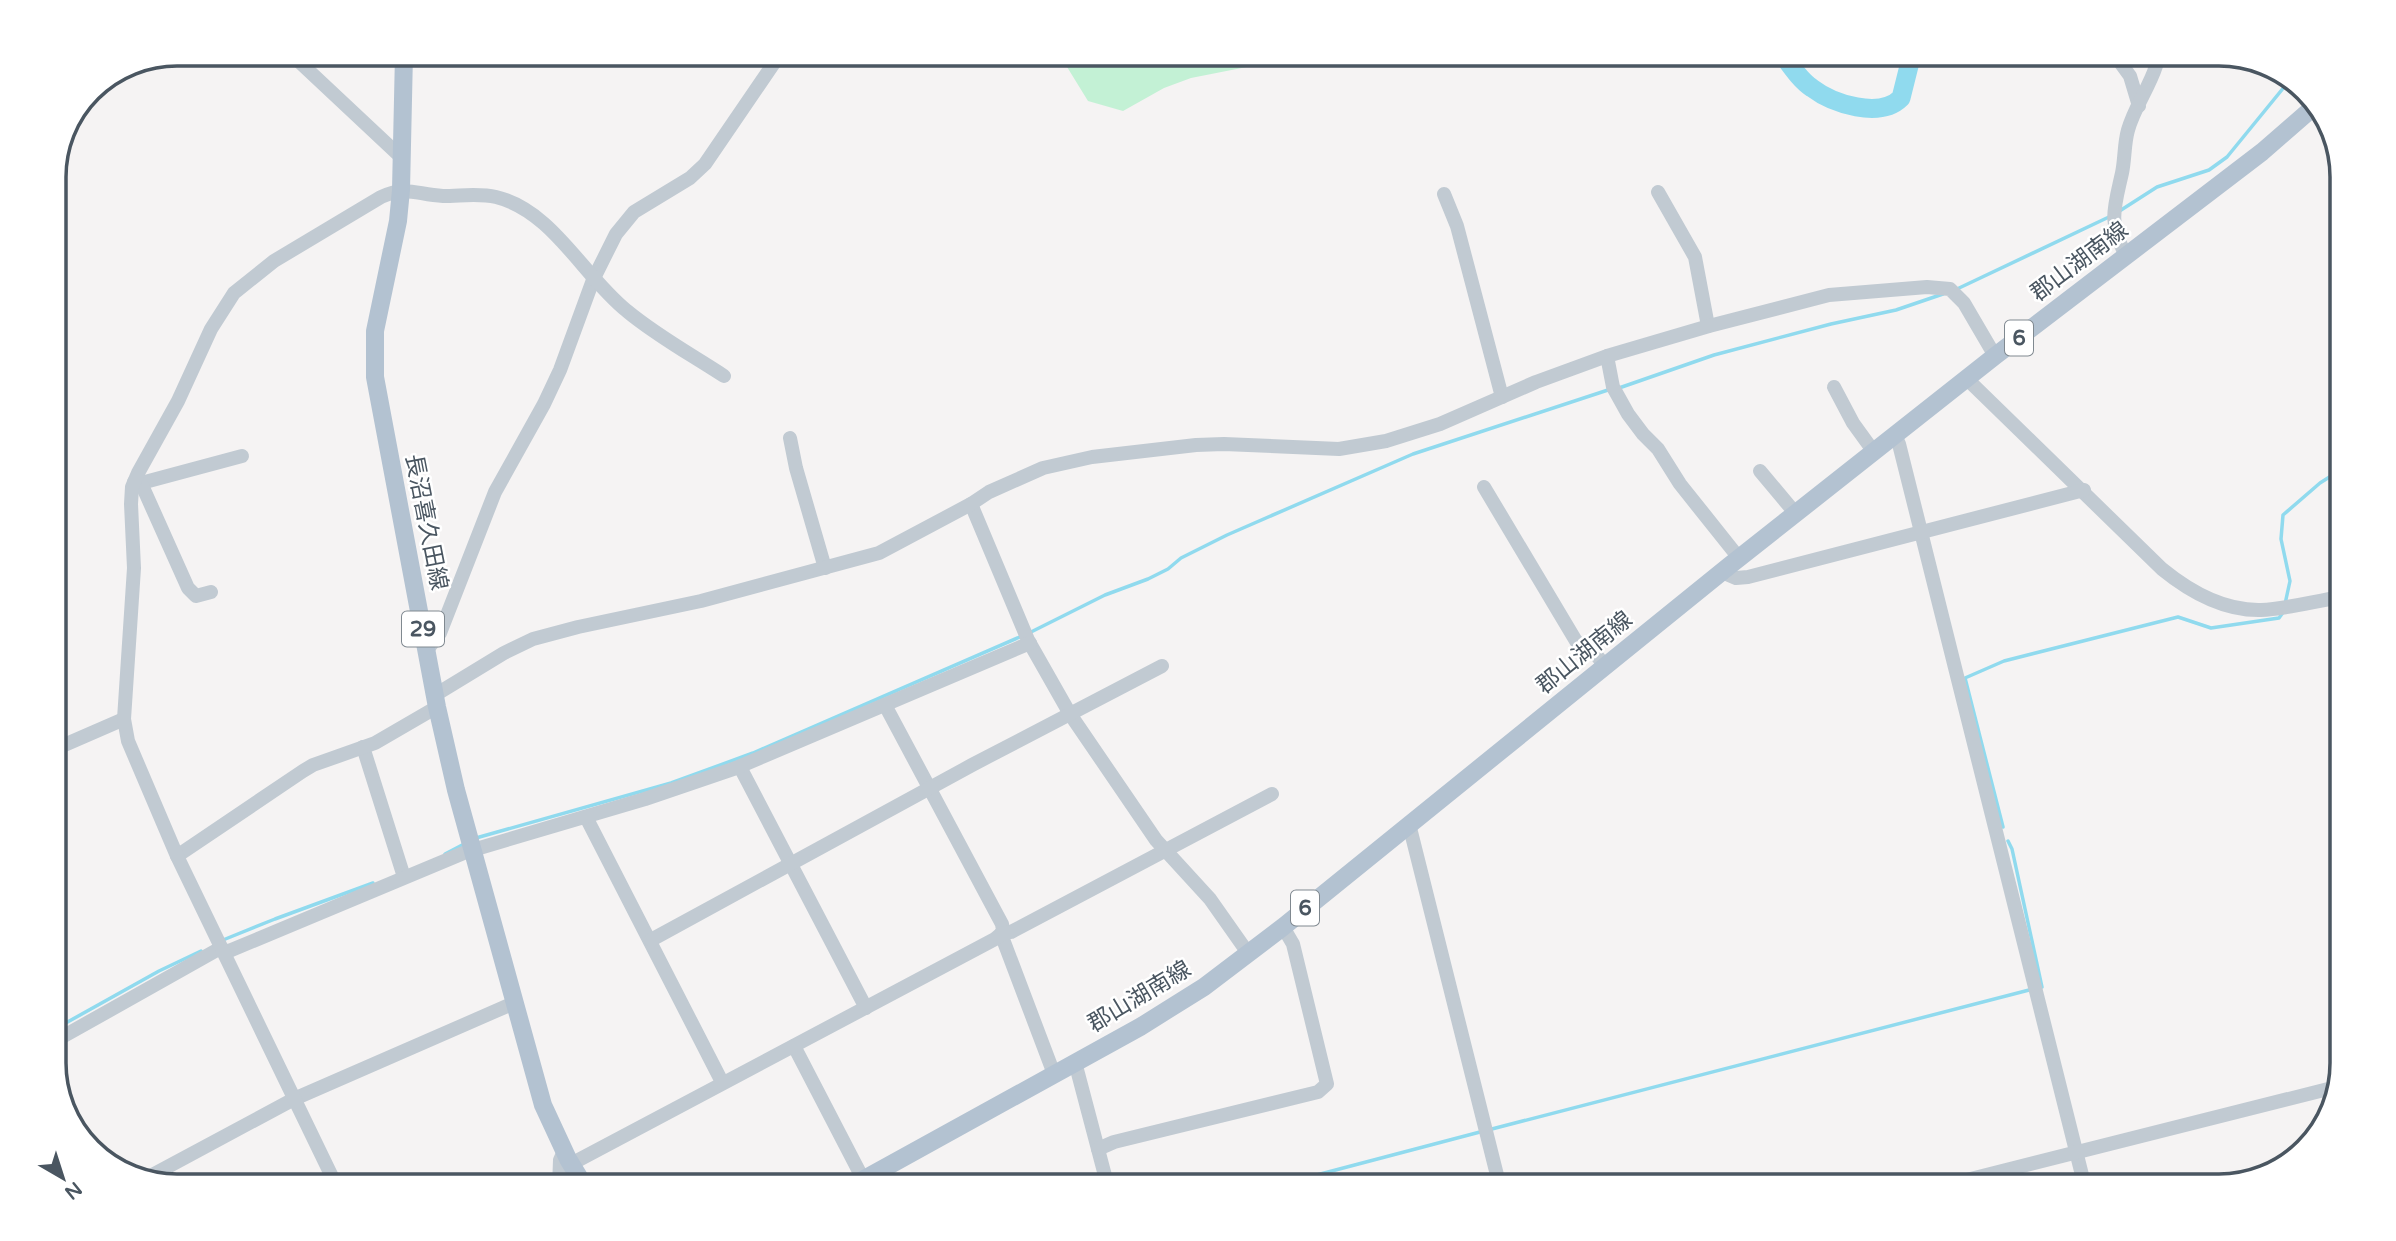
<svg xmlns="http://www.w3.org/2000/svg" width="2396" height="1241" font-family="'Varela Round','Noto Sans JP',sans-serif">
	<style>
		.green { fill: #c3f1d5 }
		.lines { fill: none; stroke-linecap: round; stroke-linejoin: round }
		.stream { stroke: #90daee; stroke-width: 3.5 }
		.river { stroke: #90daee; stroke-width: 19 }
		.minor { stroke: #c1cad2; stroke-width: 14 }
		.major { stroke: #b3c2d1; stroke-width: 18 }
		.labels { text-anchor: middle; stroke-width: 5; stroke-linejoin: round; paint-order: stroke }
		.shield { fill: #fff; stroke: #808990; stroke-width: 2 }
		.shield-label { font-size: 21px; font-weight: bold; fill: #4a5661 }
		.street-label { font-size: 23px; fill: #4a5661; stroke: #fff }
		.rim { fill: none; stroke: #4a5661; stroke-width: 3.5 }
	</style>
	<rect width="100%" height="100%" fill="#f5f3f3"/>
	<polygon class="green" points="1064,54 1313,54 1191,78 1164,88 1123,111 1088,101 1064,62"/>
	<g class="lines">
		<g class="stream">
			<polyline points="2118,212 2157,187 2209,170 2227,157 2289,81"/>
			<polyline points="1957,289 2111,216"/>
			<polyline points="1619,388 1714,355 1831,324 1896,310 1943,294"/>
			<polyline points="2285,604 2290,581 2281,539 2283,515 2320,483 2342,469"/>
			<polyline points="1029,633 1105,595 1148,579 1168,569 1181,558 1227,535 1413,454 1611,389"/>
			<polyline points="2003,827 1965,678 2004,661 2178,617 2211,628 2279,618 2284,611"/>
			<polyline points="476,838 671,783 753,753 1022,636"/>
			<polyline points="2008,841 2012,849 2042,987 2040,987"/>
			<polyline points="445,854 466,843"/>
			<polyline points="223,940 275,919 373,883"/>
			<polyline points="55,1029 159,971 201,951"/>
			<polyline points="1488,1130 2033,989"/>
			<polyline points="1271,1187 1480,1132"/>
		</g>
		<path class="river" d="M1782,54c9,12 18,26 30,34 21,16 68,31 89,10l11,-44"/>
		<g class="minor">
			<polyline points="291,54 403,159"/>
			<polyline points="2114,54 2130,76 2139,106"/>
			<polyline points="1658,192 1695,257 1708,326"/>
			<polyline points="1444,194 1457,226 1502,397"/>
			<path d="M2126,256c-18,-35 -12,-47 -4,-83 3,-14 2,-29 6,-43 6,-22 21,-42 28,-64l-2,-4 5,-8"/>
			<polyline points="1607,356 1613,387 1628,414 1643,434 1658,449 1680,484 1739,558"/>
			<path d="M1967,379l195,190c27,22 62,42 99,41 26,-1 54,-9 81,-13"/>
			<polyline points="1834,387 1853,423 1874,452"/>
			<polyline points="1895,435 1899,444 2085,1187"/>
			<polyline points="790,438 796,468 825,568"/>
			<polyline points="1760,471 1796,514"/>
			<polyline points="134,482 145,482 242,456"/>
			<polyline points="141,483 188,588 196,596 211,592"/>
			<polyline points="1484,487 1576,641 1581,645 1590,647 1605,666"/>
			<polyline points="971,504 1028,640 1070,714 1156,840 1210,899 1248,953"/>
			<polyline points="1722,572 1736,578 1748,577 2084,490"/>
			<polyline points="427,650 440,633 495,492 544,404 560,370 593,280 616,234 634,212 690,178 705,164 776,60 783,54"/>
			<polyline points="435,695 504,653 533,639 578,627 701,601 879,553 971,504 989,492 1043,468 1092,457 1196,445 1224,444 1339,449 1386,441 1440,424 1536,382 1607,356 1709,326 1829,295 1927,287 1950,289 1964,303 1995,356"/>
			<polyline points="885,705 1002,924 1003,930 1001,934 1054,1074"/>
			<polyline points="363,747 404,877"/>
			<polyline points="55,749 124,719"/>
			<polyline points="740,767 866,1008"/>
			<polyline points="586,817 722,1082"/>
			<polyline points="1409,824 1500,1187"/>
			<polyline points="177,856 303,771 313,765 375,743 437,707"/>
			<polyline points="651,940 972,765 1162,666"/>
			<polyline points="55,1041 217,950 229,951 466,852 645,799 736,768 1030,643"/>
			<polyline points="794,1046 863,1179"/>
			<polyline points="1075,1062 1108,1187"/>
			<polyline points="69,1115 82,1138"/>
			<polyline points="1098,1149 1114,1142 1318,1092 1327,1084 1293,944 1283,927"/>
			<polyline points="571,1164 995,939 1001,934 1011,932 1272,794"/>
			<polyline points="145,1179 294,1099 514,1003"/>
			<path d="M337,1187l-160,-331 -49,-115 -4,-22 10,-151 -3,-64 1,-17 6,-14 40,-72 33,-72 23,-36 40,-32 107,-64c26,-12 36,-2 62,-1 18,0 36,-3 53,1 57,14 87,79 131,114 30,25 65,44 97,65"/>
			<polyline points="559,1187 560,1160 564,1151"/>
			<polyline points="1939,1187 2336,1087"/>
		</g>
		<g class="major">
			<polyline points="404,54 401,190 398,221 375,331 375,377 437,707 456,790 543,1105 568,1159 585,1187"/>
			<polyline points="850,1187 1140,1027 1204,987 1283,927 1729,566 1995,356 2262,152 2316,105"/>
		</g>
	</g>
	<g class="labels">
		<g class="shield">
			<rect x="2005" y="320.5" width="28" height="35" rx="5"/>
			<rect x="402" y="611.5" width="42" height="35" rx="5"/>
			<rect x="1291" y="890.5" width="28" height="35" rx="5"/>
		</g>
		<g class="shield-label">
			<text x="2019" y="345">6</text>
			<text x="423" y="636">29</text>
			<text x="1305" y="915">6</text>
		</g>
		<g class="street-label">
			<text transform="translate(2079 261) rotate(-37)" y="8">郡山湖南線</text>
			<text transform="translate(427 522) rotate(79)" y="8">長沼喜久田線</text>
			<text transform="translate(1584 652) rotate(-39)" y="8">郡山湖南線</text>
			<text transform="translate(1139 996) rotate(-31)" y="8">郡山湖南線</text>
		</g>
	</g>
	<path d="M0 0H2396V1241H0ZM177 66H2219A111 111 0 0 1 2330 177V1063A111 111 0 0 1 2219 1174H177A111 111 0 0 1 66 1063V177A111 111 0 0 1 177 66Z" fill="#fff" fill-rule="evenodd"/>
	<path class="rim" d="M177 66H2219A111 111 0 0 1 2330 177V1063A111 111 0 0 1 2219 1174H177A111 111 0 0 1 66 1063V177A111 111 0 0 1 177 66Z"/>
	<g transform="translate(63 1178) rotate(141)" stroke="#ffffff" stroke-width="5" paint-order="stroke">
	<path d="M0-5L12 26L0 18L-12 26Z" fill="#4a5661"/>
	<text y="-10" font-size="19" font-weight="bold" text-anchor="middle" fill="#4a5661">N</text>
	</g>
</svg>
